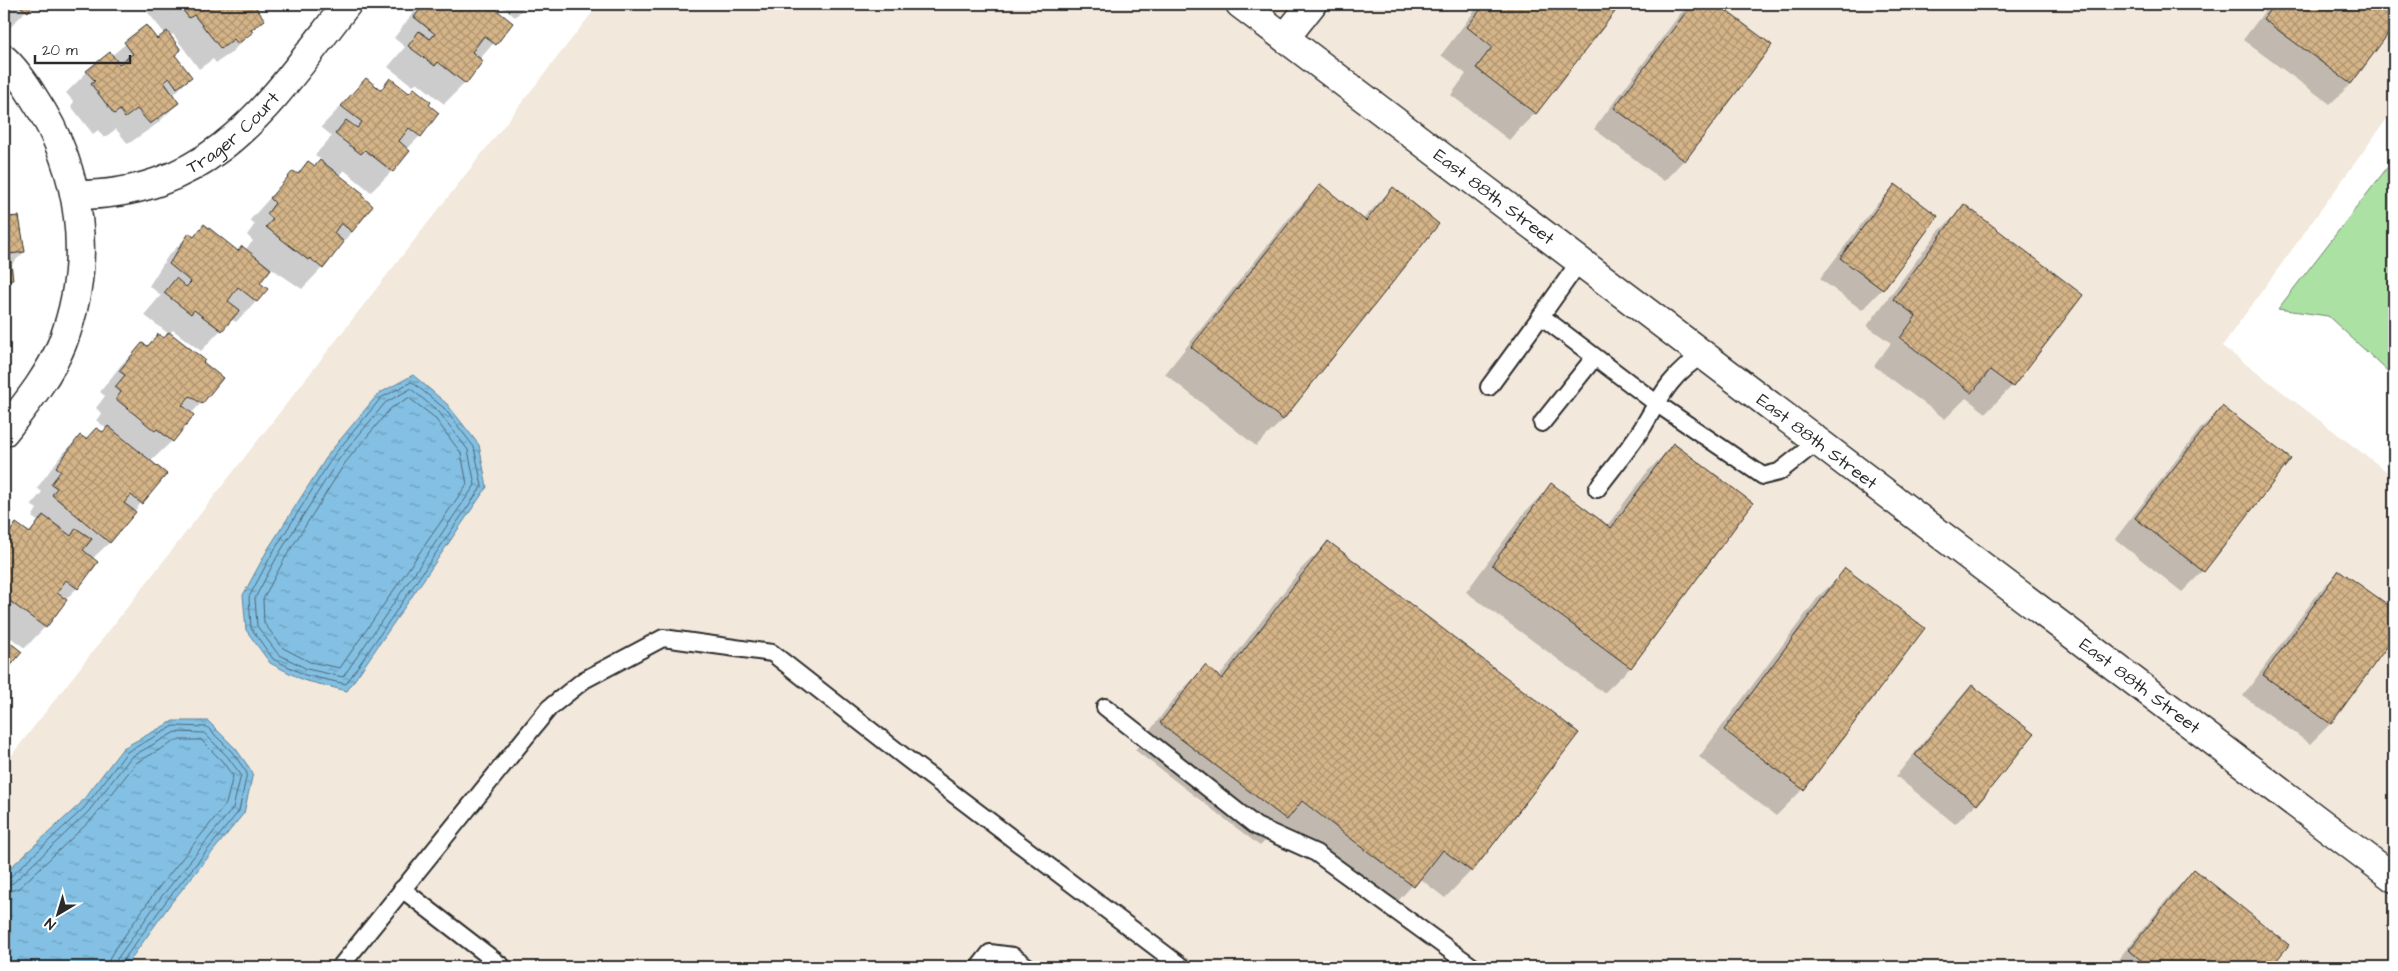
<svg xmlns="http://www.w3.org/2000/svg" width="2398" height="971" font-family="'Architects Daughter',sans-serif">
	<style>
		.built { fill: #f2e8db }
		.green { fill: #ace1a4; stroke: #6c8668 }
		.water { fill: url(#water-ripples); stroke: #608499 }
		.shadow { fill: #0003 }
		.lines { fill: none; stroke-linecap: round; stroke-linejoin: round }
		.shore { stroke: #4e6775; stroke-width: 1 }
		.building { fill: url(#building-cross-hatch); stroke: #2b2b2b }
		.service-casing { stroke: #2b2b2b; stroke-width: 20 }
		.minor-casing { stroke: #2b2b2b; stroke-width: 31 }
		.service { stroke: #fff; stroke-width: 16 }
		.minor { stroke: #fff; stroke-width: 28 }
		.labels { text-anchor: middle; stroke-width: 4; stroke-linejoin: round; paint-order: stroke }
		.street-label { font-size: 18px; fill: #2b2b2b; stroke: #fff }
	</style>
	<defs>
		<pattern id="water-ripples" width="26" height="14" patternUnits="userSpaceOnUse" patternTransform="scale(1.25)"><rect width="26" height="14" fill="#83c0e3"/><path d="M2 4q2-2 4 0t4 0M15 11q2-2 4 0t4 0" fill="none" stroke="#6b9cb8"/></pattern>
		<pattern id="building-cross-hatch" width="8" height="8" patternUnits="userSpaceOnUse" patternTransform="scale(1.25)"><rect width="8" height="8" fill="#d5b488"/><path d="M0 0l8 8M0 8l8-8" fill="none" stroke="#ad936f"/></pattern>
	</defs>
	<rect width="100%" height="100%" fill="#fff"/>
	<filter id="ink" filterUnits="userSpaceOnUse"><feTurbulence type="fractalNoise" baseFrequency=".02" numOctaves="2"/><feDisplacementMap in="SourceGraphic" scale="10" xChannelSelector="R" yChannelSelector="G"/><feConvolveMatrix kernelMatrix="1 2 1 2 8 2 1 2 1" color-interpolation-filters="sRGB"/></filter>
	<g filter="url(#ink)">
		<polygon class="built" points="599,4 2394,4 2394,109 2222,346 2394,477 2394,967 4,967 4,765"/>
		<polygon class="green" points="2394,159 2394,377 2328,316 2278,309"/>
		<g class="water">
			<polygon points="413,375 447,404 479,445 487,487 347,691 303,680 270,663 246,630 243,595 268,549 330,452 378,394"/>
			<polygon points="173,721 208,721 236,749 253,773 244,813 171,903 125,967 4,967 4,877 12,866 80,804 123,748"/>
		</g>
		<g class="shadow">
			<polygon points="4,4 32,4 6,32 4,30"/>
			<polygon points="152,4 262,4 256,10 263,19 231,53 216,63 213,59 199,69 173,34 169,37 174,55 191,77 172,96 178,103 157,124 128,144 116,129 104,138 98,130 93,134 71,106 74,102 66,93 87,72 111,56 146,27 156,41 165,34 146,10"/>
			<polygon points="420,4 487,4 511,23 479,60 465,83 444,104 417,82 413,86 388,67 405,47 394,38"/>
			<polygon points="499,4 528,4 515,17"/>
			<polygon points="1480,4 1620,4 1535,113 1509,140 1451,95 1466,74 1441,55"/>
			<polygon points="1691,4 1715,4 1770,45 1684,160 1664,181 1594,129 1680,14"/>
			<polygon points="2270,4 2394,4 2394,24 2351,84 2330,104 2243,40"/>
			<polygon points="366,80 380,90 390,80 420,136 407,149 408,151 392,171 371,192 344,170 338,176 352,232 322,268 302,289 271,268 258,283 266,289 256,302 236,322 231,319 201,351 173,330 169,334 201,363 201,403 191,414 172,441 150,462 141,503 110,542 92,559 77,588 66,599 45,627 25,648 4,633 4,537 16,525 28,533 39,522 32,517 37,509 31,505 42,492 37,488 60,457 80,436 85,440 102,433 107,429 96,420 102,414 96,408 105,396 100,392 121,365 142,344 146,347 158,335 163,339 169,334 144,315 161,295 149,286 168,256 189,235 193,238 205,226 238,252 245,250 253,241 247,235 255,224 250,220 293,172 297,175 309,163 315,167 322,160 315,155 332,136 321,127"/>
			<polygon points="1320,185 1363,219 1393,188 1283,420 1256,446 1165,374 1294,212"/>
			<polygon points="1895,186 1882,289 1862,310 1820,279 1875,206"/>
			<polygon points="4,196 6,218 24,252 10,266 11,280 4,287"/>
			<polygon points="1965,206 2082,295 2012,386 1986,413 1966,398 1945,419 1874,366 1891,343 1867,326 1938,232"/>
			<polygon points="2222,408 2289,460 2203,571 2182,592 2115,539 2201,428"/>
			<polygon points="1673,445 1631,667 1604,693 1466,592 1525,512 1551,485 1607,526 1647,472"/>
			<polygon points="1328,542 1471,871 1445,898 1419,878 1387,913 1277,829 1260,846 1135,750 1178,694 1205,667 1218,678 1301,569"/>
			<polygon points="1846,570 1803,789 1776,816 1699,757 1819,596"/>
			<polygon points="2340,571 2394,611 2394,635 2330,724 2310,744 2243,696 2319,592"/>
			<polygon points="1972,686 1976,804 1955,824 1896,776 1952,707"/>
			<polygon points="2194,871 2287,945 2269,967 2112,967 2173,892"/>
		</g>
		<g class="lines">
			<g class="shore">
				<polygon points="412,382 444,408 474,447 482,486 346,684 305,675 273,659 251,628 249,597 273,552 334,455 381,398"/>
				<polygon points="411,389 439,412 468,450 475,485 343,677 307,669 278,654 257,626 255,598 278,555 339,459 385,403"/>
				<polygon points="409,398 434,417 461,453 467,484 340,668 310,662 283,648 264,623 263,599 285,558 345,463 390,409"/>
				<polyline points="4,879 9,878 84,808 127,752 174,726 207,727 232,752 247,773 239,811 167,900 122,962 121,967"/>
				<polyline points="4,886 13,883 88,812 131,757 175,732 204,733 227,756 241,775 233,808 162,896 117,959 115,967"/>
				<polyline points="4,893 19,888 93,818 136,763 177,740 201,740 222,761 233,776 226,804 156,891 111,955 107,967"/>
			</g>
		</g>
		<g class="building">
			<polygon points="17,4 34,4 28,12"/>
			<polygon points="178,4 253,4 265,20 251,30 253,32 238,44 234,39 221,49 194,15 189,18"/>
			<polygon points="425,4 489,4 513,23 496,45 484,36 472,52 483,61 466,84 438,62 435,66 408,46 419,31 430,39 435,34 414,17"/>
			<polygon points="1485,4 1621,4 1536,114 1476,68 1492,47 1467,27"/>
			<polygon points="1692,4 1717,4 1772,45 1685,161 1614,108"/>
			<polygon points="2274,4 2394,4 2394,26 2351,84 2263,19"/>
			<polygon points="146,25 157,39 167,31 181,50 175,55 192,77 177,88 170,78 164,82 179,103 150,124 137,109 125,118 120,110 114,114 91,84 95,81 86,71 110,52 119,64 133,54 124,42"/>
			<polygon points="366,78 381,90 390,78 409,93 414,88 431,102 429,105 439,113 421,137 409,128 399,141 410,151 393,172 365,150 361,154 335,134 346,120 357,128 362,122 341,106"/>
			<polygon points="320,160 364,194 362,196 373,206 352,232 341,223 334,233 344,242 323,269 310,258 308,260 266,227 273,219 267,214 275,203 270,198 293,171 298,174 308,161 315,166"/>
			<polygon points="1320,184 1366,221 1393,187 1439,224 1283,420 1191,347"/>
			<polygon points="1895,184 1938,216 1883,290 1840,258"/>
			<polygon points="4,191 7,217 19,216 25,252 10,254 13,280 4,281"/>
			<polygon points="1964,204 2083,295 2013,387 1990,370 1972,393 1900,338 1916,316 1893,299"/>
			<polygon points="204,224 238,251 242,246 271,269 260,283 268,289 257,302 238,287 228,301 240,310 222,331 194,310 191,314 164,293 176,278 186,287 191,282 169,264 189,233 194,237"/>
			<polygon points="169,332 205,360 203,362 223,378 202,404 190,396 182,405 194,415 173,442 157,429 155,431 116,399 121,392 115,387 125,375 119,371 142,343 148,346 158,334 164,338"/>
			<polygon points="2222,406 2291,459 2204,572 2135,518"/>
			<polygon points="108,426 167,474 142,504 131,495 124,503 136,512 110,543 52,495 57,488 51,484 61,471 56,467 80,435 86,439 96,428 103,432"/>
			<polygon points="1673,443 1753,503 1631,668 1492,565 1551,483 1611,528"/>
			<polygon points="43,515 71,536 76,528 92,539 83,550 98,562 78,589 66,580 57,593 67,600 46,628 4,597 4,537 6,538 16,523 30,533"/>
			<polygon points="1328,541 1579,733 1472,872 1443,850 1414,887 1302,801 1287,820 1160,723 1205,665 1222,679"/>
			<polygon points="1845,568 1925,628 1804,790 1724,730"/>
			<polygon points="2339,570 2394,609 2394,637 2331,724 2263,675"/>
			<polygon points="4,634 10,639 8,641 22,652 4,674"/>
			<polygon points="1972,685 2034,734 1977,805 1915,755"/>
			<polygon points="2194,869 2289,945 2271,967 2149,967 2129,950"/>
		</g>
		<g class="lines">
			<defs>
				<g id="service">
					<polyline points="1580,261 1541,316 1656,403 1763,476 1779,472 1818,441"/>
					<polyline points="1489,387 1541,316"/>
					<polyline points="1542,423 1594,358"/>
					<path d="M1597,489c15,-20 32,-40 46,-62 18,-31 28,-53 60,-72"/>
					<polyline points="1105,707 1256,826 1316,853 1473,967"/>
					<polyline points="402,889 503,967"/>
					<polyline points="340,967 549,708 584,680 663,638 772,653 906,758 1182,967"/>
					<polyline points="979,967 990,953 1013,956 1028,967"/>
				</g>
				<g id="minor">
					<path id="s1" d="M1240,4l1154,874"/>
					<polyline points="1285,38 1312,4"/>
					<path d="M4,59c11,10 22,26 30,39 48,72 60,164 28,246 -13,32 -37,61 -58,88"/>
					<path id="s2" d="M76,195c139,0 195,-94 271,-191"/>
				</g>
			</defs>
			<use href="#service" class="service-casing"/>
			<use href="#minor" class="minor-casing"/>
			<use href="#service" class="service"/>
			<use href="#minor" class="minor"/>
		</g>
	</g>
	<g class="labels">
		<g class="street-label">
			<text dy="6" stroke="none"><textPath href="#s2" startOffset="174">Trager Court</textPath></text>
			<text dy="6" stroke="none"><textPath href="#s1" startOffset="319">East 88th Street</textPath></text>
			<text dy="6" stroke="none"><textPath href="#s1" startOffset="724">East 88th Street</textPath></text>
			<text dy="6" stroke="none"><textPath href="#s1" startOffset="1129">East 88th Street</textPath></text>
		</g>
	</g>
	<rect width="2398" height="971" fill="none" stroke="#fff" stroke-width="20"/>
	<rect x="10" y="10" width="2378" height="951" fill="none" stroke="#2b2b2b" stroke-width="2" filter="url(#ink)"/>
	<g transform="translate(58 914) rotate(218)" stroke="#ffffff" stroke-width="4" paint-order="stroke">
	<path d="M0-4L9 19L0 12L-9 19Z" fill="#2b2b2b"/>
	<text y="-8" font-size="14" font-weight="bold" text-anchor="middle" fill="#2b2b2b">N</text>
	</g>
	<path d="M35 55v8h95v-8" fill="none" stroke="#2b2b2b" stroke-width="2.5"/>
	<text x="42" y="55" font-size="15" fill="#2b2b2b" stroke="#ffffff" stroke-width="4" paint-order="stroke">20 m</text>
</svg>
